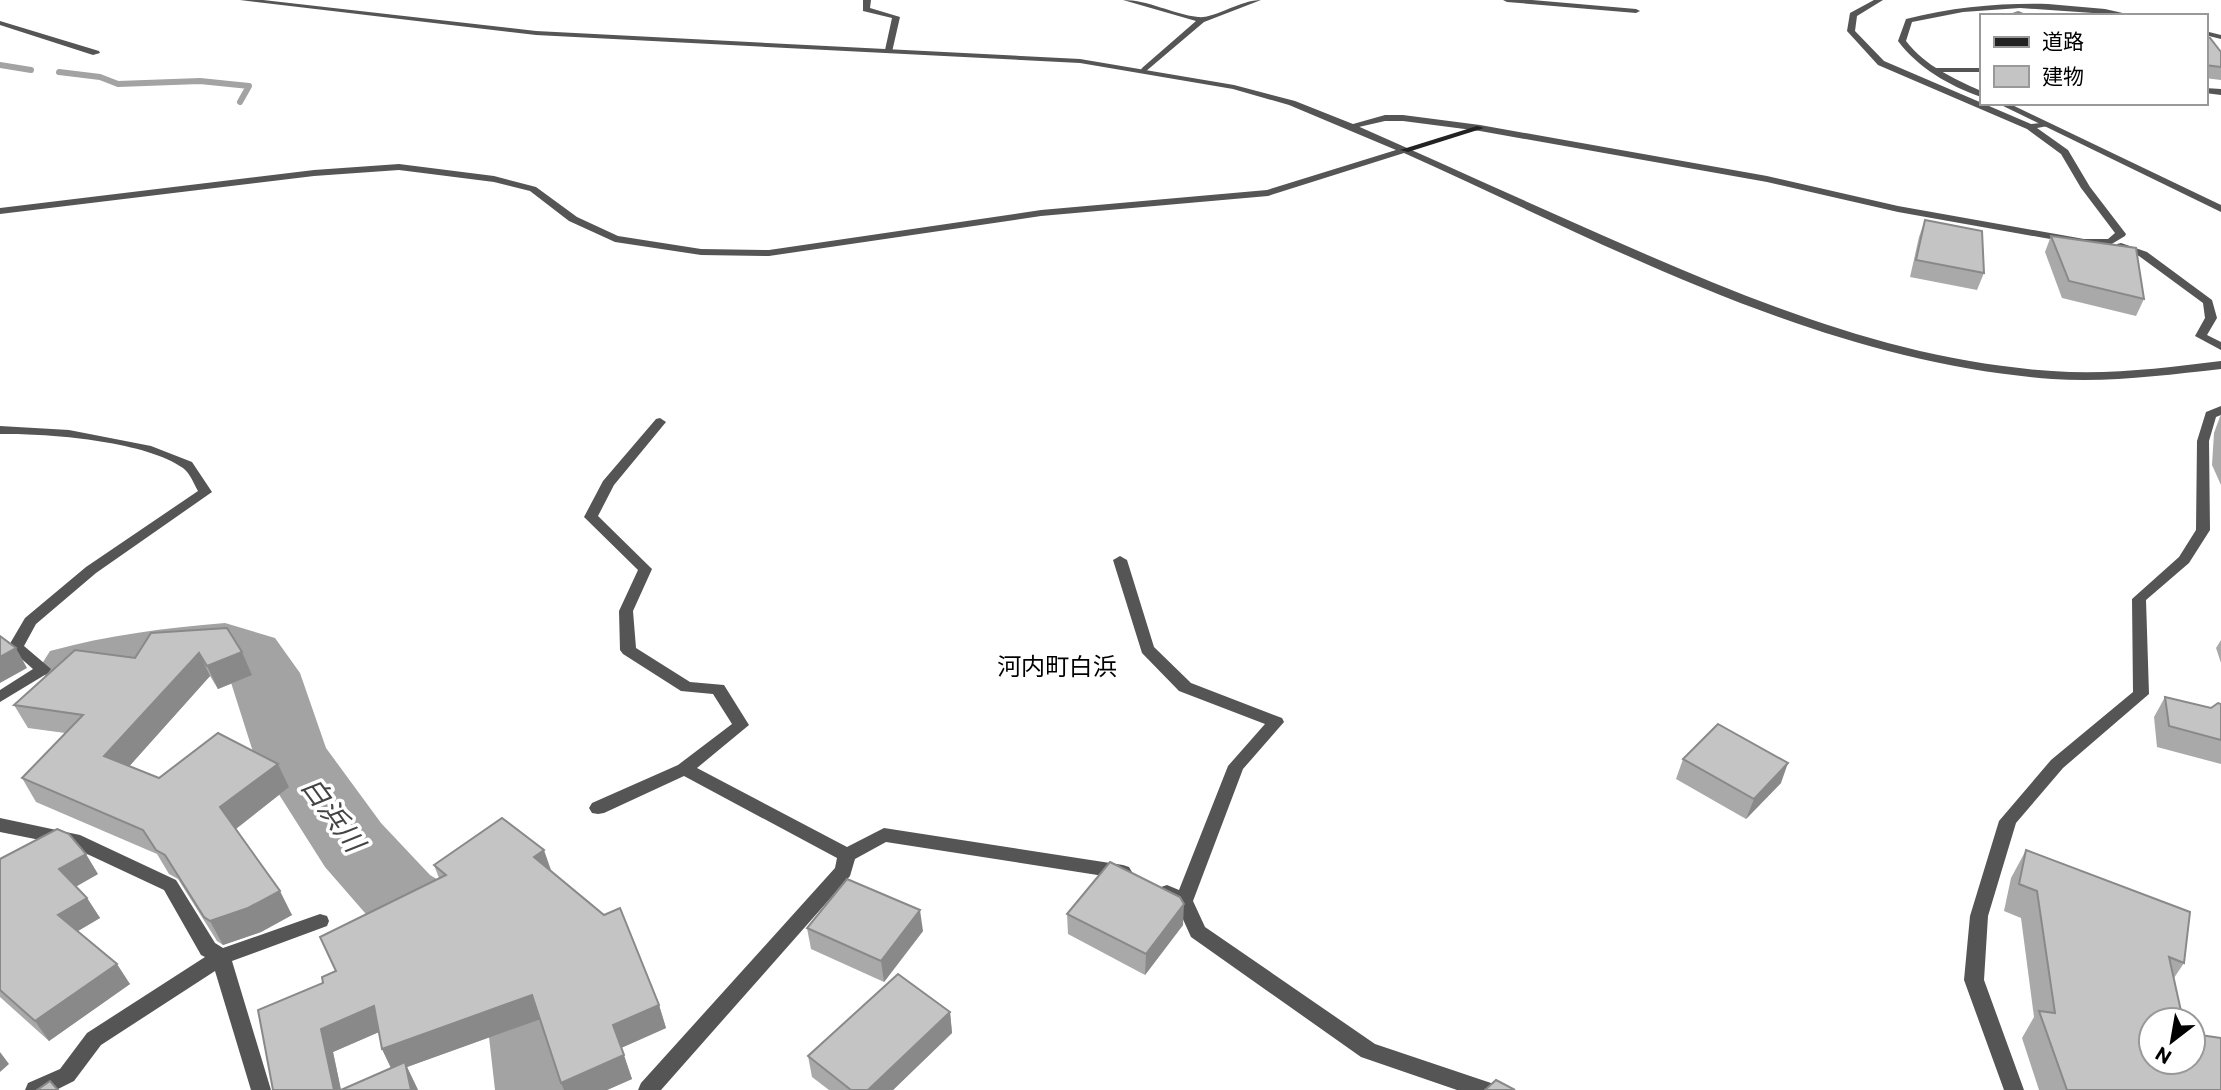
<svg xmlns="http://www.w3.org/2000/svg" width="2221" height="1090" font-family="Commissioner,'Noto Sans JP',sans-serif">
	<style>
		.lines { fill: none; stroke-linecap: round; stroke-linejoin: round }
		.stream { stroke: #a3a3a3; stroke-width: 6 }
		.river { fill: #a3a3a3; fill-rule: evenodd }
		.minor { fill: #555; fill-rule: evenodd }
		.tertiary { fill: #555; fill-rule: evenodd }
		.secondary { fill: #222; fill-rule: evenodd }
		.wall { fill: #a9a9a9; fill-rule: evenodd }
		.shaded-wall { fill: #898989 }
		.building { fill: #c4c4c4; stroke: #898989; stroke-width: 2 }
		.labels { text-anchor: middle; stroke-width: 7; stroke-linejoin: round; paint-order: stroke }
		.quarter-label { font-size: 24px; fill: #000; stroke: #fff }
		.near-water-label { font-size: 28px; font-style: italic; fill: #444; stroke: #fff }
	</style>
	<rect width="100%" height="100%" fill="#fff"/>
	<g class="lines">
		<g class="stream">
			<polyline points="0,65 31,70"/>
			<polyline points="59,72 100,77 118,84 200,81 249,86 240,102"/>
		</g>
		<path class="river" d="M225,623l50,15 25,35 26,75 55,75 49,52 68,41 49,49 32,72 10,53h-94l-6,-53 -10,-26 -41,-47 -66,-43 -47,-54 -71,-112 -27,-85 -80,5 -72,15 -25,-7 -10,-16 10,-16c58,-16 115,-23 175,-28z"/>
		<g class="minor">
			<polygon points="863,0 871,0 870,8 900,17 892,52 885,50 892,18 863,11"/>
			<path d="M1123,0c26,0 49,14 75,17 16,2 42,-17 63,-17l-57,22 -59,50 -4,-2 1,-2 54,-47z"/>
			<polygon points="1503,0 1532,0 1636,9 1640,11 1636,13 1507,2"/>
			<polygon points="1874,0 1883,0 1857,16 1855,31 1884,61 2031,124 2048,122 2048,126 2037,128 2068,150 2090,187 2126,234 2125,236 2110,245 2084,245 1898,212 1767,182 1480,131 1403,121 1385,121 1350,129 1346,126 1385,115 1403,115 1480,125 1767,176 1898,206 2084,239 2108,239 2115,233 2081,188 2061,154 2027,129 1878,65 1847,31 1850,13"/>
			<polygon points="0,21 99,51 100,53 93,55 0,25"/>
			<polygon points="1935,68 1981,68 1981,72 1932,72 1932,68"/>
			<polygon points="2205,88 2221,89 2221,95 2205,93"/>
			<polygon points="2121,243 2147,252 2212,300 2217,318 2207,335 2221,342 2221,350 2195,336 2205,318 2203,303 2139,256 2117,248 2117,244"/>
			<polygon points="2221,406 2221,415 2216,417 2209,441 2210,530 2189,563 2146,600 2149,694 2063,768 2016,823 1988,916 1984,980 2024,1090 2004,1090 1964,980 1970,916 1999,821 2051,760 2133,692 2132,599 2179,557 2196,530 2197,441 2206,412"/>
			<polygon points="660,418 666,422 614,485 598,516 652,569 633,611 636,648 690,682 724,685 749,725 697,768 847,847 884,828 1123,865 1129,867 1132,872 1129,877 1123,879 886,842 855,859 850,876 661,1090 638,1090 641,1083 835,868 837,858 684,776 604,813 598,814 592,813 589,808 592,803 678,765 732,724 713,694 681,691 623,654 620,650 619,611 638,570 584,517 603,481 656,419"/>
			<path d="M0,426l69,4 82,16 41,16 20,30 -116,81 -60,51 -12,22 27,23 -3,4 -48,29v-12l33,-21 -25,-22 17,-29 61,-51 112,-76c-4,-7 -8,-18 -15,-23 -37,-27 -137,-35 -183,-34z"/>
			<polygon points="1120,556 1127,560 1154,647 1191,683 1282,718 1284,722 1243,769 1193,901 1205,927 1375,1044 1491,1083 1494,1090 1457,1090 1361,1057 1191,937 1177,906 1161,897 1158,892 1161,887 1167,885 1179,890 1228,766 1265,724 1179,691 1142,653 1113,560"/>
			<polygon points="0,818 80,835 176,880 215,943 223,948 320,914 327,916 329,921 327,926 232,961 271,1090 251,1090 215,971 101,1045 74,1081 56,1090 25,1090 28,1083 60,1069 87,1033 205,957 201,955 164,890 70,846 0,832"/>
		</g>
		<g class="tertiary">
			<path d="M240,0h23l273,31 544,28 154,26 61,16 58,23c84,37 167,75 251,112 143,63 290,125 448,135 57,4 113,-3 169,-10v8c-56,6 -112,14 -169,10 -231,-17 -441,-133 -648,-226l-136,43 -227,20 -272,40 -68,-1 -86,-13 -46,-21 -39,-30 -36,-9 -95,-12 -85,6 -314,38v-6l314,-38 85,-6 95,12 42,11 41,30 41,19 83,13 68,1 272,-40 226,-20 129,-40 -107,-45 -56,-16 -153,-26 -544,-28z"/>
			<path d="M2048,4l57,5 31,7 -116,-8 -57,4 -51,10 -6,19c19,25 47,37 75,50v6c-31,-11 -63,-29 -83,-56l8,-22c48,-12 94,-16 142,-15z"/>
			<polygon points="2205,31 2221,35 2221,39 2205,35"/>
			<polygon points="1997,103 2008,103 2221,205 2221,212"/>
		</g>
		<polygon class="secondary" points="1477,126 1484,128 1408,152 1400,150"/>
	</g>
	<g class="wall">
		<polygon points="2205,37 2221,52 2221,80 2205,78"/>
		<polygon points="1925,220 1984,273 1977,290 1910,277 1919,237"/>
		<polygon points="2051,236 2144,299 2136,316 2062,298 2045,252"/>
		<polygon points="2221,414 2221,485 2212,465 2214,433"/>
		<polygon points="151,633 252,675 218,689 210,676 129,766 159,778 278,764 289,787 236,829 292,915 261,932 223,945 217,941 178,879 169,874 157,854 36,802 22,778 65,733 28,728 14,705 135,658"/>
		<polygon points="2221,640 2221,663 2216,648"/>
		<polygon points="2165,697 2211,708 2221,704 2221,764 2157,747 2154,717"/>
		<polygon points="1683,759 1781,783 1746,819 1676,779"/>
		<polygon points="2026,850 2184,963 2174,978 2151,1020 2221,1090 2039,1090 2022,1038 2034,1017 2021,918 2004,911 2011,878"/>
		<polygon points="0,859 98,874 76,886 87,898 100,918 78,931 130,984 49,1041 0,997"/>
		<path d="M434,865l117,7 108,133 7,23 -45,20 11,31 -25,11h-43l-24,-71 -133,48 11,23h-145l50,-107 116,-105zM379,1032l3,17 9,19 -50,22 -8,-38z"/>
		<polygon points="1067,914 1183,925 1145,975 1068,934"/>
		<polygon points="807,928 923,931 884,982 811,949"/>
		<polygon points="950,1012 952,1033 893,1090 829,1090 812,1077 808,1056"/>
	</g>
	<g class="shaded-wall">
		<polygon points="16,648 27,668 0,683 0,657"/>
		<polygon points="242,652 252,675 218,689 207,666"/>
		<polygon points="199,653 210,676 118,779 104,756"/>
		<polygon points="1788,763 1781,783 1746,819 1754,799"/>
		<polygon points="278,764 289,787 233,831 220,807"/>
		<polygon points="544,850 552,873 534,857"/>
		<polygon points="86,854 98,874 72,889 59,869"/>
		<polygon points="280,891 292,915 261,932 223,945 210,921"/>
		<polygon points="87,898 100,918 71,935 58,915"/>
		<polygon points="1184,904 1183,925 1145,975 1146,954"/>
		<polygon points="920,910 923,931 884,982 881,961"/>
		<polygon points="117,964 130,984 49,1041 35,1021"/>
		<polygon points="532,995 541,1019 407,1067 418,1090 411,1090 393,1072 382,1049"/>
		<polygon points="659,1005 666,1028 621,1048 613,1025"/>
		<polygon points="374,1006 386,1029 333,1052 341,1090 333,1090 321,1029"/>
		<polygon points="950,1012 952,1033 893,1090 868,1090"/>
		<polygon points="0,1052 9,1064 0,1072"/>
		<polygon points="624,1055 632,1079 607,1090 564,1090 561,1083"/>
	</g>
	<g class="building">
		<polygon points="2018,12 2028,16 2007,16"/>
		<polygon points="2205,37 2210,38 2221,52 2221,67 2205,65"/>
		<polygon points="1925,220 1982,231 1984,273 1916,260"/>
		<polygon points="2051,236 2136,248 2144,299 2069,281"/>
		<polygon points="227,628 242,652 207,666 199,653 104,756 159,778 218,733 278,764 220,807 280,891 248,908 210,921 204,917 165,855 156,850 143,830 22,778 83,715 14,705 75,650 135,658 151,633"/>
		<polygon points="0,636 16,648 0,657"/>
		<polygon points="2165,697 2211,708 2218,703 2221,704 2221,740 2169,726"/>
		<polygon points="1718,724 1788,763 1754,799 1683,759"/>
		<polygon points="502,818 544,850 534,857 604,915 620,908 659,1005 613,1025 624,1055 561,1083 532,995 382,1049 374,1006 321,1029 334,1090 273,1090 258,1010 323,983 322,977 336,971 320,937 446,875 434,865"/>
		<polygon points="57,829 69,834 86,854 59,869 87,898 58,915 117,964 35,1021 0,990 0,859"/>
		<polygon points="2026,850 2190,912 2184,963 2169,957 2183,1020 2151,1020 2151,1062 2193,1062 2193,1034 2221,1038 2221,1090 2067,1090 2039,1011 2055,1013 2037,891 2019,884"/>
		<polygon points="1110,862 1180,897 1184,904 1146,954 1067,914"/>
		<polygon points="847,879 920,910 881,961 807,928"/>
		<polygon points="898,974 950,1012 868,1090 851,1090 808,1056"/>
		<polygon points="405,1062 411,1090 341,1090"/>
		<polygon points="1496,1080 1515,1090 1485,1090"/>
		<polygon points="50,1081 58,1090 37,1090"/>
	</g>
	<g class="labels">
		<g class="quarter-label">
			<text x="1057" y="675">河内町白浜</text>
		</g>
		<g class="near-water-label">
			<text transform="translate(333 814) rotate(54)" y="10">白浜川</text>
		</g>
	</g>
	<rect x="1980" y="14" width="228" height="91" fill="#ffffff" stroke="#999999" stroke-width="2"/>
	<rect x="1994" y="37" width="35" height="10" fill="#222222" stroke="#999999" stroke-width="2"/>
	<text x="2042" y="49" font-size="21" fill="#000000">道路</text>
	<rect x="1994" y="66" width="35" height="21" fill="#c4c4c4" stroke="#999999" stroke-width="2"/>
	<text x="2042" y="84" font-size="21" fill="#000000">建物</text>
	<g transform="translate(2172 1041) rotate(211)"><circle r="33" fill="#ffffff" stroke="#999999" stroke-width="2"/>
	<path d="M0-5L12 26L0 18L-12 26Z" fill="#000000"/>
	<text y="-10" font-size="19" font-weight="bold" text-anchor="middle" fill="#000000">N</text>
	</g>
</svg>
